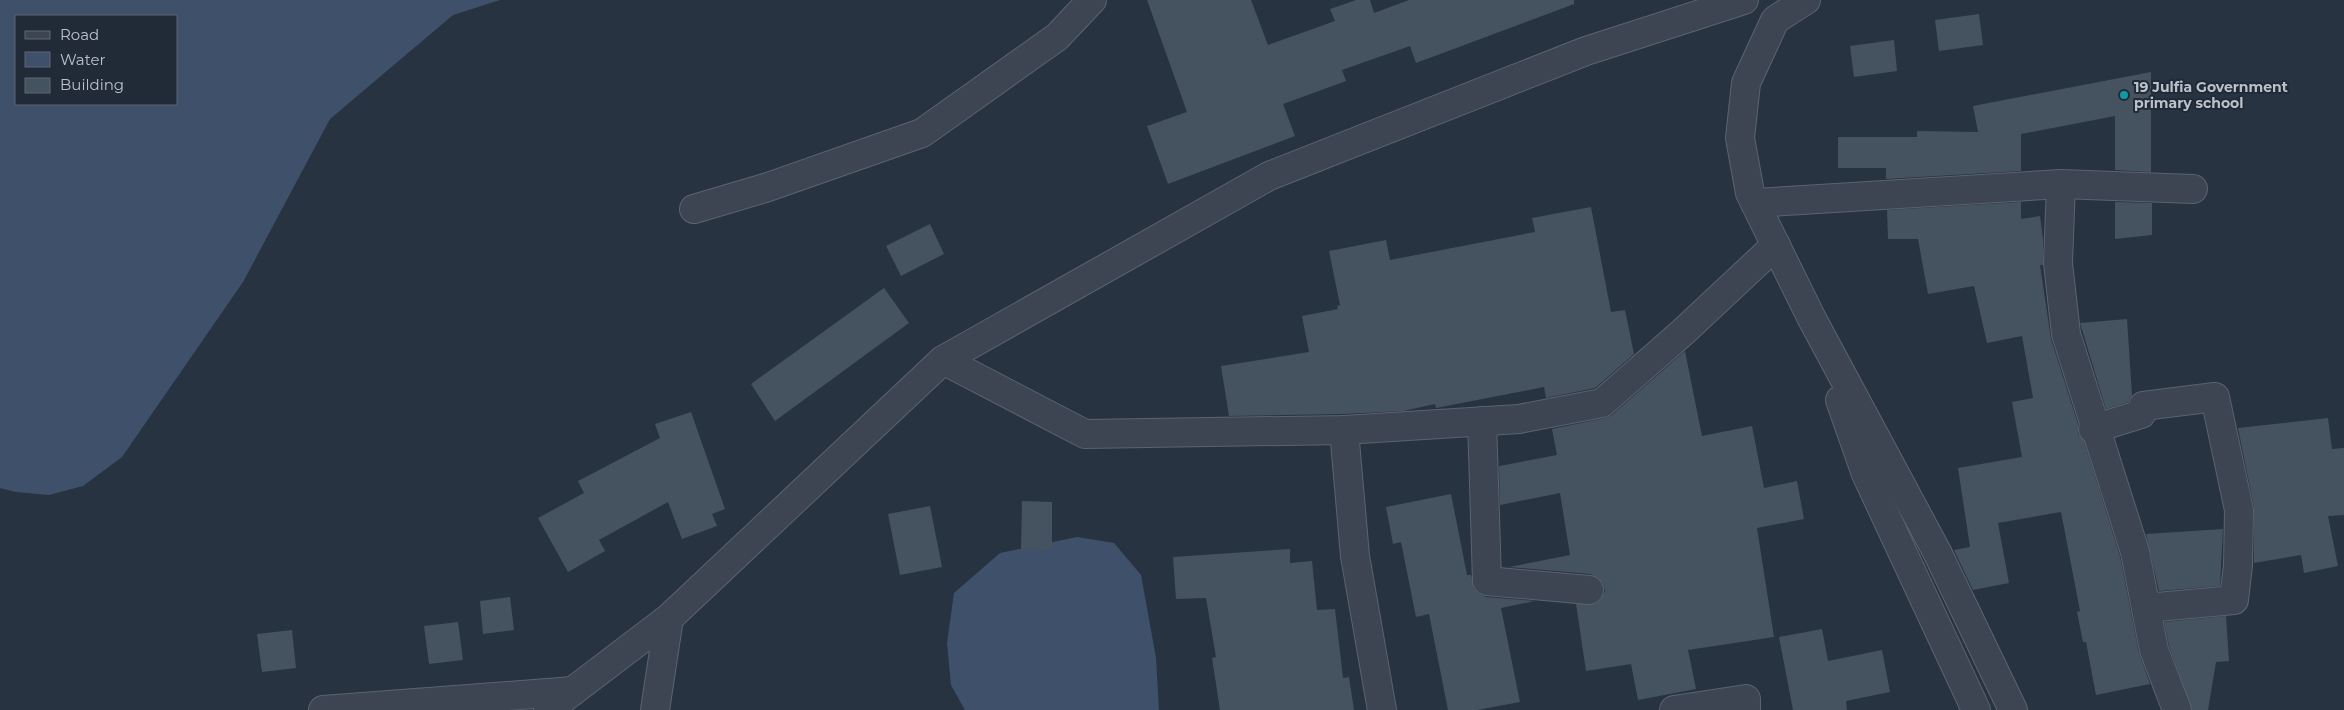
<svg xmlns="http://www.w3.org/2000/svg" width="2344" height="710" font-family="Montserrat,sans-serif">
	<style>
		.water { fill: #3f516a; fill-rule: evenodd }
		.building { fill: #455260 }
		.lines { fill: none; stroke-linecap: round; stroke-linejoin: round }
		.minor-casing { stroke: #5b636f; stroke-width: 30 }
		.minor { stroke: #3c4551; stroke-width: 28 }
		.culture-dot { fill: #0f9aa8; stroke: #212a37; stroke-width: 2 }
		.labels { text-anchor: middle; stroke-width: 4; stroke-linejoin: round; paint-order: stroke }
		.poi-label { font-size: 14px; font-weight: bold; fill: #bac1cb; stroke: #212a37; text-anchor: start }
	</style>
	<rect width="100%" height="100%" fill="#283342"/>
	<g class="water">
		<path d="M0,0h500l-47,15 -123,104 -87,163 -121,175 -39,29 -34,9 -33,-3 -16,-4zM176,16v88h-160v-88z"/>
		<polygon points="1077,537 1114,543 1141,575 1156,658 1159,710 965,710 951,685 947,643 954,593 1000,553"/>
	</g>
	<g class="building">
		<polygon points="1147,0 1251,0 1268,45 1335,21 1330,9 1356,0 1370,0 1374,13 1409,0 1574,0 1574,4 1416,63 1410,46 1342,70 1346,81 1283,104 1295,136 1168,184 1147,126 1187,112"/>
		<polygon points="1979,14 1983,45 1939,51 1935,20"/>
		<polygon points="1894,40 1897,71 1854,77 1850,46"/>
		<polygon points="2151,72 2151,172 2115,170 2115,116 2021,134 2021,171 1886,179 1886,168 1838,168 1838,137 1917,137 1917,131 1978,132 1973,106"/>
		<polygon points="2021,202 2021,219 2040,216 2043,239 2043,265 2040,265 2051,339 2078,424 2078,434 2084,441 2120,556 2139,653 2150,684 2096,695 2086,642 2083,642 2077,612 2080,611 2061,512 1998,523 2009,583 1973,590 1954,550 1970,547 1958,468 2022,457 2012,402 2033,398 2022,336 1987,343 1974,286 1928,294 1918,239 1888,239 1887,210"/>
		<polygon points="2115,202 2152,203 2152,235 2115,239"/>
		<polygon points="1591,207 1611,312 1625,310 1634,354 1595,388 1546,398 1544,387 1436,408 1435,404 1403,411 1343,414 1229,416 1221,366 1309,352 1302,316 1338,309 1337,306 1340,305 1329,251 1386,240 1390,260 1535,232 1532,218"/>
		<polygon points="930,224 944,254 901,276 886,246"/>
		<polygon points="884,288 909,323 775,421 751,384"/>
		<polygon points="2127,319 2132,395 2128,402 2106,409 2080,323"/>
		<polygon points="1685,351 1702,436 1752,426 1764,488 1797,481 1804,519 1757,528 1774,637 1688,650 1696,689 1638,700 1631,664 1586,671 1576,604 1595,604 1601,599 1605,591 1603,584 1598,578 1590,574 1509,567 1570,555 1560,493 1500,505 1499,466 1557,455 1552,429 1605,418 1612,415"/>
		<polygon points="691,412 725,509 712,514 717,526 682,539 668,502 599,540 605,551 568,572 538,518 584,493 578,481 660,438 655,424"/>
		<polygon points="2328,418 2332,449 2344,448 2344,515 2328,516 2338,566 2304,573 2301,555 2254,563 2254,507 2238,428"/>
		<polygon points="1451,494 1467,575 1471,575 1474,589 1479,594 1486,597 1535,601 1501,608 1520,702 1477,710 1448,710 1429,614 1416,617 1401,542 1393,544 1386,507"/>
		<polygon points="1022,501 1052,502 1052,550 1021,549"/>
		<polygon points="930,506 942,567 900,575 888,514"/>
		<polygon points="2223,529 2220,586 2159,591 2146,534"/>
		<polygon points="1290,549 1290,563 1312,561 1317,610 1335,609 1343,678 1349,677 1354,710 1220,710 1212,658 1216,657 1206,598 1176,599 1173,557"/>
		<polygon points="510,597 514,630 483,634 480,601"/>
		<polygon points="2226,616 2229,661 2216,662 2208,710 2192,710 2169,646 2164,622"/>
		<polygon points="458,622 463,660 429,664 424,626"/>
		<polygon points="1822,629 1828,661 1882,650 1890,692 1846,701 1847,710 1793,710 1779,637"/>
		<polygon points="292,630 296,668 262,672 257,634"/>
	</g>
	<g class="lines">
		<defs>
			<g id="minor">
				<polyline points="1806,0 1775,20 1746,83 1740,138 1750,193 1811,317 1937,552 2013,710"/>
				<polyline points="2061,184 2193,189"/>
				<polyline points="1755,203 2061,184 2058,263 2066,334 2135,552 2154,650 2177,710"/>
				<polyline points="694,209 765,188 922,133 1057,37 1092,0"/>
				<polyline points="943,360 1085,434 1344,430 1519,419 1602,403 1683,332 1776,245"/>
				<polyline points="1840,400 1866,474 1976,710"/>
				<polyline points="1482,421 1487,581 1589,590"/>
				<polyline points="2093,429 2141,414 2143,406 2215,397 2239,510 2238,565 2234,600 2146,608"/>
				<polyline points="1344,430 1355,556 1382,710"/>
				<polyline points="323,710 573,691"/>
				<polyline points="548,710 669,618 943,360 1269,176 1586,51 1744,0"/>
				<polyline points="655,710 669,618"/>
				<polyline points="1674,710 1746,699 1746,710"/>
			</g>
		</defs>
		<use href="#minor" class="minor-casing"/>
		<use href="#minor" class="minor"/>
	</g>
	<circle class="culture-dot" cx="2124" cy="95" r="5"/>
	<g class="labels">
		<g class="poi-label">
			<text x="2134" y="92">19 Julfia Government<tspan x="2134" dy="16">primary school</tspan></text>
		</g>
	</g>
	<rect x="15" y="15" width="162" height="90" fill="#212a37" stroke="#5e6672"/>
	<rect x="25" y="31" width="25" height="8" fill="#3c4551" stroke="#5e6672"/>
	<text x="60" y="40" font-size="15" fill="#bac1cb">Road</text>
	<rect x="25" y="52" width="25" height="15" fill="#3f516a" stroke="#5e6672"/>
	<text x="60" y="65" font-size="15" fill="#bac1cb">Water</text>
	<rect x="25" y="78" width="25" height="15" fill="#455260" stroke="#5e6672"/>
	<text x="60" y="90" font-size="15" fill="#bac1cb">Building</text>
</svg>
